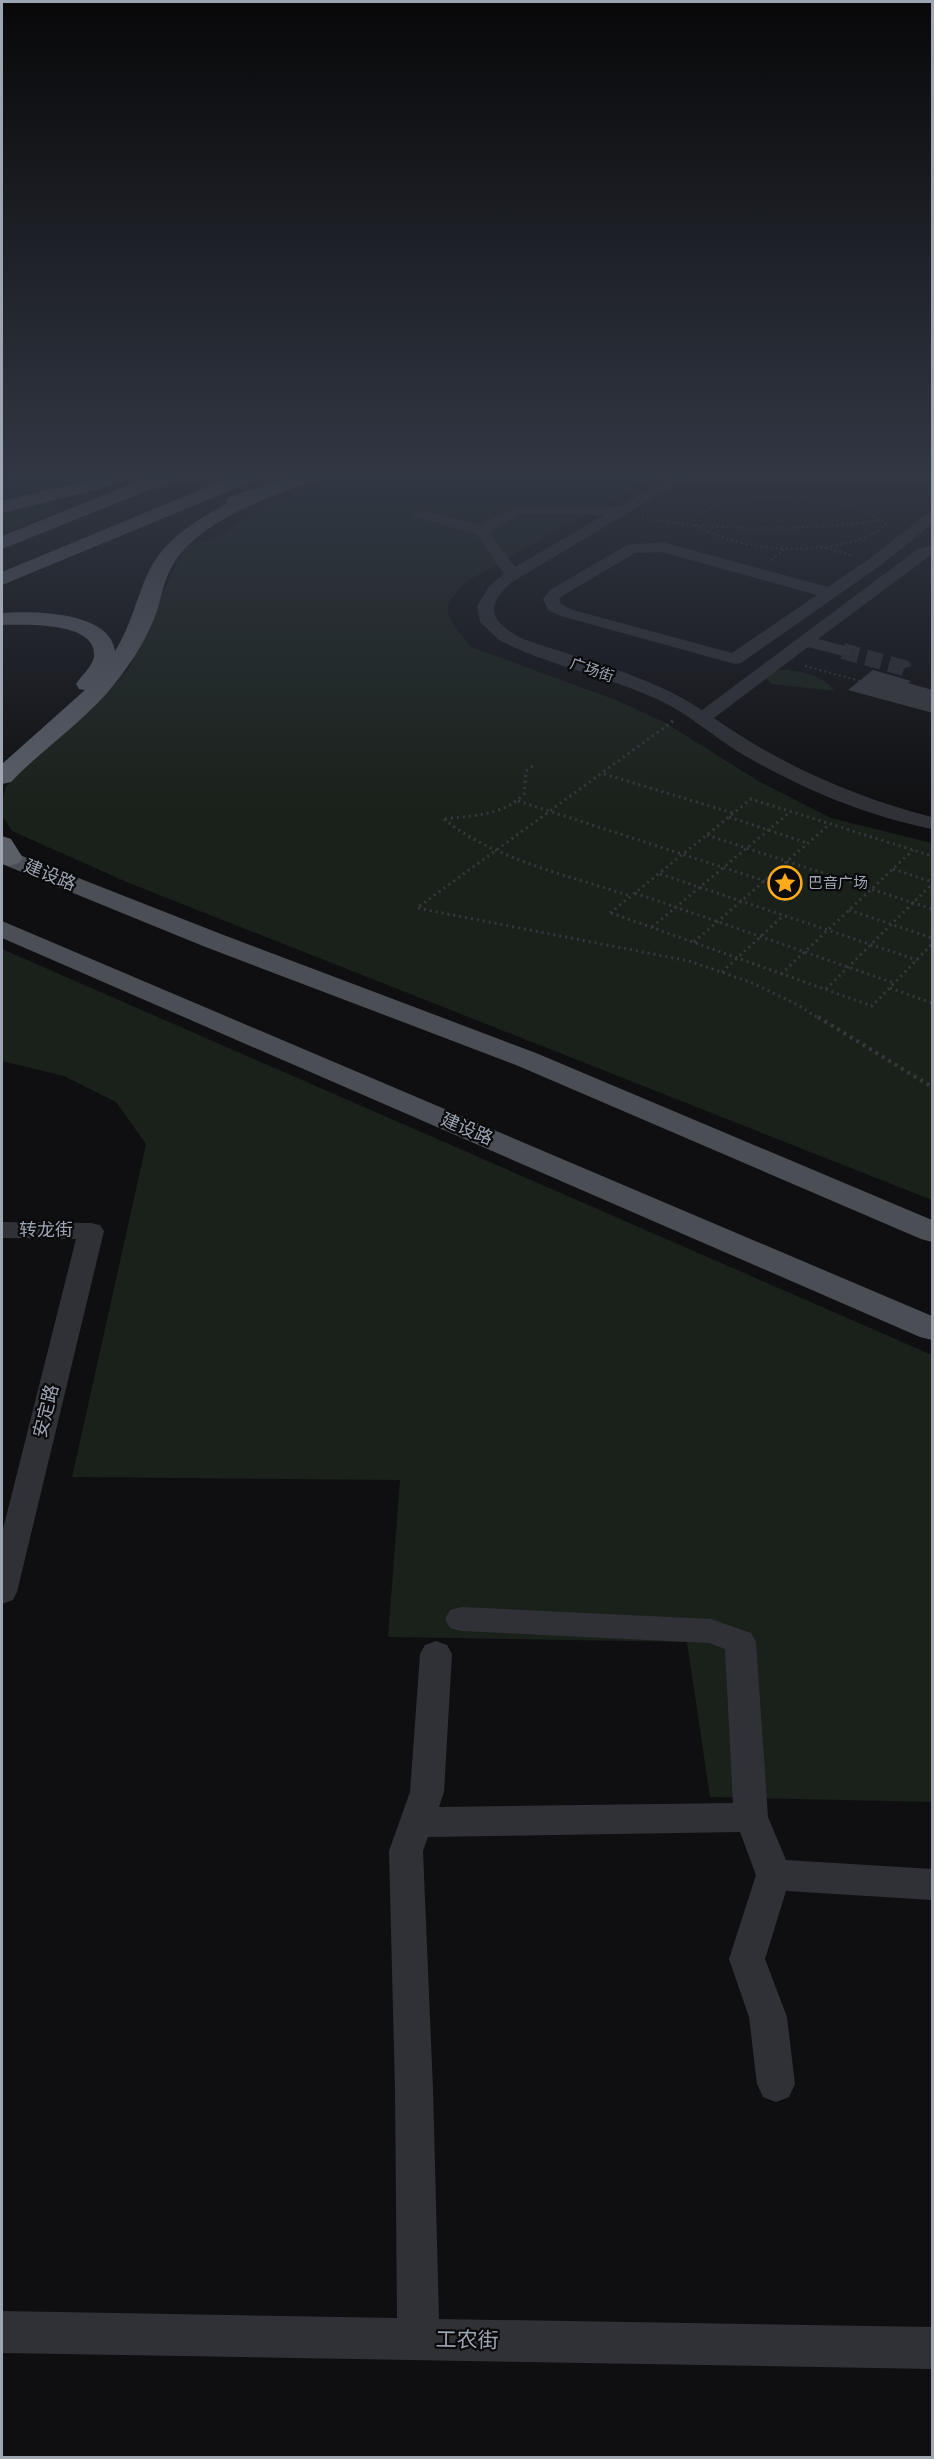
<svg xmlns="http://www.w3.org/2000/svg" width="934" height="2459" font-family="'Asap Condensed','Noto Sans SC',sans-serif">
	<style>
		.green { fill: #19211a }
		.building { fill: #3b3c41 }
		.lines { fill: none; stroke-linecap: round; stroke-linejoin: round }
		.minor-tunnel { stroke: #2c2d31; stroke-width: 16; stroke-dasharray: 16 8; stroke-linecap: butt }
		.path-far2 { stroke: #36383d; stroke-width: 2; stroke-dasharray: 2 3; stroke-linecap: butt }
		.path-far1 { stroke: #36383d; stroke-width: 3; stroke-dasharray: 2 4; stroke-linecap: butt }
		.path { stroke: #36383d; stroke-width: 4; stroke-dasharray: 3 4.5; stroke-linecap: butt }
		.minor { fill: #303136; fill-rule: evenodd }
		.major { fill: #4c4e55; fill-rule: evenodd }
		.highway { fill: #5b5f68; fill-rule: evenodd }
		.labels { text-anchor: middle; stroke-width: 4.5; stroke-linejoin: round; paint-order: stroke }
		.far-street-label { font-size: 15px; fill: #9fa6b3; stroke: #0a0a0c }
		.far-poi-label { font-size: 15px; fill: #9fa6b3; stroke: #0a0a0c; text-anchor: start }
		.street-label { font-size: 18px; fill: #9fa6b3; stroke: #0a0a0c }
		.near-street-label { font-size: 21px; fill: #9fa6b3; stroke: #0a0a0c }
	</style>
	<rect width="100%" height="100%" fill="#0f0f11"/>
	<g class="green">
		<polygon points="2,475 94,475 47,492 55,506 53,513 2,533"/>
		<polygon points="347,475 655,475 466,582 450,600 447,610 453,625 471,647 616,700 664,722 760,782 831,818 932,843 932,1200 129,883 12,831 2,816 2,802 6,787 23,767 89,712 129,668 184,547 215,539 260,507"/>
		<path d="M775,670c18,-2 50,5 59,21l-63,-7 -5,-6z"/>
		<polygon points="2,949 932,1355 932,1802 710,1797 687,1642 388,1637 400,1480 72,1477 146,1144 116,1102 64,1076 2,1061"/>
	</g>
	<polygon class="building" points="873,670 911,681 908,683 933,690 933,713 848,690"/>
	<g class="lines">
		<polyline class="minor-tunnel" points="843,651 904,668 906,674"/>
		<g class="path-far2">
			<path d="M760,499c43,0 92,-4 126,26 -44,35 -146,29 -192,-1l1,-6c19,-15 41,-18 65,-19z"/>
			<path d="M642,518c73,13 166,13 239,2"/>
			<polyline points="820,546 853,556"/>
			<polyline points="771,560 782,552 783,548"/>
			<polyline points="805,666 860,681"/>
		</g>
		<g class="path-far1">
			<polyline points="673,721 417,908 689,961 750,982 796,1004 820,1019"/>
			<polyline points="604,774 733,813"/>
			<polyline points="518,801 765,881"/>
			<polyline points="729,817 807,843"/>
			<path d="M444,819c48,40 127,57 186,77"/>
			<path d="M445,819c28,-4 58,-3 79,-25l2,-23 8,-6"/>
			<polyline points="707,835 932,909"/>
			<polyline points="893,869 932,882"/>
			<polyline points="660,874 917,960"/>
			<polyline points="635,893 894,983"/>
			<polyline points="849,910 932,938"/>
			<polyline points="610,913 751,799 932,856"/>
			<polyline points="611,913 872,1006 932,944"/>
			<polyline points="652,927 790,812"/>
			<polyline points="694,942 830,824"/>
			<polyline points="722,972 783,916"/>
			<polyline points="781,974 913,850"/>
			<polyline points="890,988 932,1003"/>
			<polyline points="826,989 932,884"/>
		</g>
		<polyline class="path" points="818,1017 932,1087"/>
		<g class="minor">
			<path d="M674,475h17l-179,107c-30,26 -20,41 11,57 60,21 126,36 179,71l216,-161 14,-4v9l-114,85 31,8 2,4 -2,4 -6,1 -35,-9 -94,71c67,47 140,79 218,99v12c-66,-13 -132,-41 -190,-75 -28,-17 -52,-39 -81,-53 -52,-25 -113,-35 -162,-61l-19,-18 -3,-16 13,-21 14,-11 -28,-40 -61,-17 -2,-3 7,-4 59,15 39,-19 101,1zM521,514l83,1 -89,52 -23,-31 -1,-5z"/>
			<path d="M932,513v11l-51,41 -140,98 -6,1 -174,-48 -13,-6 -5,-11 7,-9 77,-45 35,-3 166,45 41,-28 58,-45zM662,552l155,43 -85,58 -159,-43 -12,-6 -2,-5 3,-3 73,-43z"/>
			<polygon points="2,1222 91,1223 100,1225 104,1231 17,1592 13,1600 2,1604 2,1533 76,1239 2,1238"/>
			<polygon points="461,1607 711,1619 751,1633 756,1642 768,1817 786,1860 932,1869 932,1900 786,1891 765,1959 787,2017 795,2084 789,2097 776,2102 763,2097 757,2084 749,2017 729,1959 756,1875 740,1832 428,1837 423,1851 433,2089 439,2319 932,2327 932,2369 2,2353 2,2311 397,2318 395,2089 389,1851 410,1792 420,1654 425,1645 436,1641 447,1645 452,1654 444,1792 439,1807 733,1803 725,1649 709,1643 461,1631 450,1628 445,1619 450,1610"/>
		</g>
		<g class="major">
			<polygon points="2,848 221,934 536,1053 932,1220 932,1242 921,1239 516,1065 203,946 2,864"/>
			<polygon points="2,921 932,1316 932,1340 920,1337 2,938"/>
		</g>
		<g class="highway">
			<polygon points="153,475 167,475 169,479 167,483 2,549 2,536"/>
			<polygon points="236,475 260,475 258,479 2,585 2,572"/>
			<path d="M297,475h26l-2,4c-49,16 -129,43 -152,93 -6,13 -8,26 -12,39 -9,25 -24,50 -41,71 -30,39 -72,65 -105,100l-9,2v-20l83,-74 -6,-1 -3,-5c5,-8 16,-17 18,-27 4,-36 -70,-32 -92,-32v-12c30,-2 108,-2 113,38 16,-25 21,-52 33,-78 16,-34 48,-53 80,-70l-2,-2 3,-4z"/>
			<polygon points="105,476 112,478 114,482 112,486 2,513 2,501"/>
			<polygon points="2,836 11,839 23,858 19,863 10,866 2,864"/>
		</g>
	</g>
	<linearGradient id="sky" x2="0" y2="1"><stop stop-color="#080809"/><stop offset="0.58" stop-color="#313743"/><stop offset="1" stop-color="#313743" stop-opacity="0"/></linearGradient>
	<rect width="934" height="819" fill="url(#sky)"/>
	<defs>
		<symbol id="sight-ring" viewBox="-11 -11 22 22"><circle r="9.5" fill="#0a0a0c" stroke="#ffab19" stroke-width="1.5"/><path d="M0-6L1.8-2.2L6-1.7L2.9 1.2L3.7 5.4L0 3.3L-3.7 5.4L-2.9 1.2L-6-1.7L-1.8-2.2Z" fill="#ffab19"/></symbol>
	</defs>
	<g fill-rule="evenodd">
		<use href="#sight-ring" x="766" y="864" width="38" height="38"/>
	</g>
	<g class="labels">
		<g class="far-street-label">
			<text transform="translate(592 670) rotate(19)" y="5">广场街</text>
		</g>
		<g class="far-poi-label">
			<text x="808" y="888">巴音广场</text>
		</g>
		<g class="street-label">
			<text transform="translate(50 875) rotate(22)" y="6">建设路</text>
			<text transform="translate(467 1129) rotate(23)" y="6">建设路</text>
			<text x="46" y="1236">转龙街</text>
			<text transform="translate(46 1411) rotate(-76)" y="6">安定路</text>
		</g>
		<g class="near-street-label">
			<text transform="translate(467 2340) rotate(1)" y="7">工农街</text>
		</g>
	</g>
	<rect width="934" height="2459" fill="none" stroke="#9fa6b3" stroke-width="6"/>
</svg>
